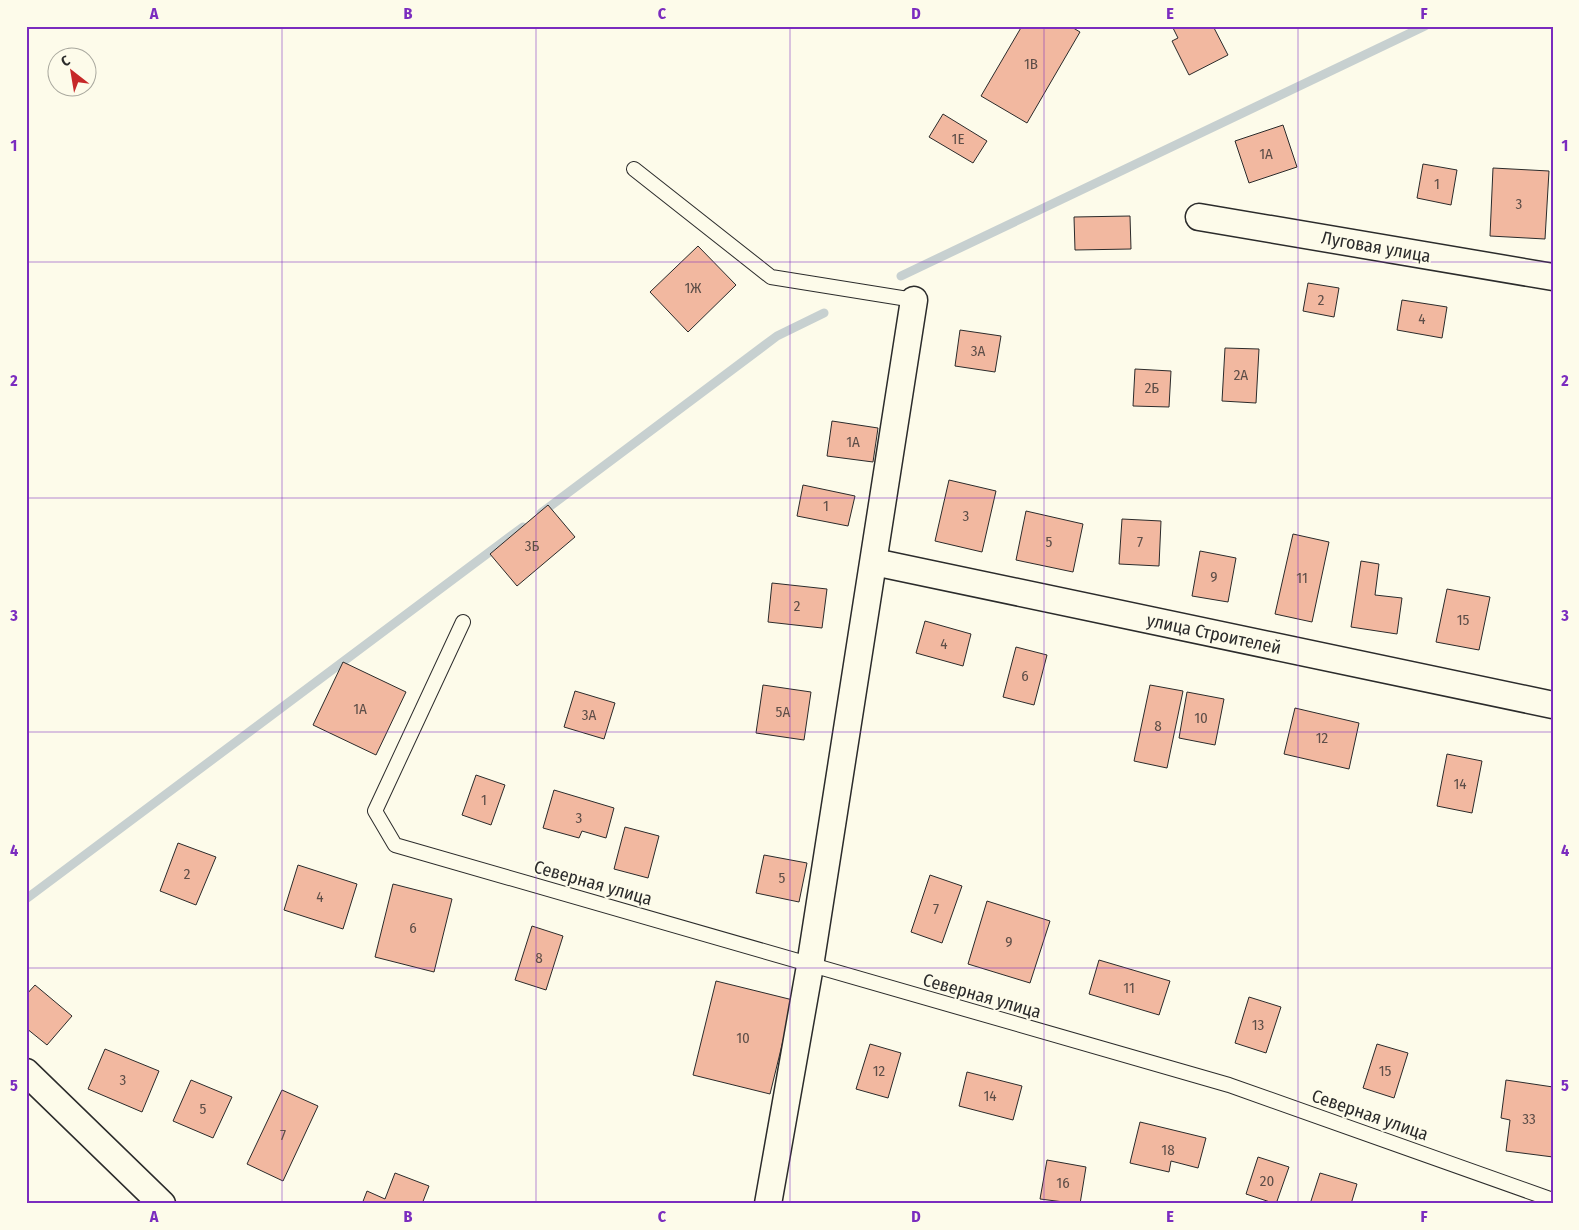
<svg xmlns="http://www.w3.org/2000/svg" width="1579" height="1230" font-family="'Fira Sans Condensed',sans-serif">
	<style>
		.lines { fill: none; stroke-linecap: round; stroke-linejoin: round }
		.stream { stroke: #c7d0d0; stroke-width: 9 }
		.building { fill: #f2b8a0; stroke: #2b2b2b }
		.service-casing { stroke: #2b2b2b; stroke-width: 16 }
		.minor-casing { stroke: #2b2b2b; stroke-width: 29 }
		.service { stroke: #fdfbea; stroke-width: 14 }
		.minor { stroke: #fdfbea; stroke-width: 26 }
		.grid { fill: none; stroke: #7b2cbf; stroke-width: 1; stroke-opacity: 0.55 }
		.labels { text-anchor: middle; stroke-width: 4; stroke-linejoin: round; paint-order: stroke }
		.number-label { font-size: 15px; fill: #5d4e48 }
		.street-label { font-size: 18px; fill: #2b2b2b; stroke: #fdfbea }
		.neatline { fill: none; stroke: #7b2cbf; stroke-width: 2 }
		.grid-label { font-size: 16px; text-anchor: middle; font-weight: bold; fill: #7b2cbf }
	</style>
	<rect width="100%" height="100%" fill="#fdfbea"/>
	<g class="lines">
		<g class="stream">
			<polyline points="901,276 1425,26"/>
			<polyline points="541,513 777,336 824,313"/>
			<polyline points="26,899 523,527"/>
		</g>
	</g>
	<g class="building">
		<polygon points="1022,26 1070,26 1080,32 1027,123 981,96"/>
		<polygon points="1172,26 1213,26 1228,55 1189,75 1172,41 1178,38"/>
		<polygon points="943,114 987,141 973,163 929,137"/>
		<polygon points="1283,125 1297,167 1249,183 1235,141"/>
		<polygon points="1423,164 1457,170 1451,205 1417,198"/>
		<polygon points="1493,168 1549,171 1545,239 1490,236"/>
		<polygon points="1130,216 1131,249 1075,250 1074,217"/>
		<polygon points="698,246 736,285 688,332 650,292"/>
		<polygon points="1308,283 1339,288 1334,317 1303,311"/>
		<polygon points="1402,300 1447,307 1442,338 1397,330"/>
		<polygon points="960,330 1001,336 995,372 955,366"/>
		<polygon points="1225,348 1259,349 1256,403 1222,401"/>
		<polygon points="1135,369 1171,371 1169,407 1133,406"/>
		<polygon points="832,421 878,428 873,462 827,456"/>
		<polygon points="949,480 996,491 982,552 935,541"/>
		<polygon points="803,485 855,496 848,526 797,516"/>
		<polygon points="548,505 575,537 517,586 490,554"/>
		<polygon points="1026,511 1083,524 1073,572 1016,560"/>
		<polygon points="1122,519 1161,521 1159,566 1119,564"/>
		<polygon points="1293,534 1329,542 1312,622 1275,614"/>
		<polygon points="1200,551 1236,558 1228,602 1192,596"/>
		<polygon points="1361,561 1379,564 1375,595 1402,598 1397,634 1351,627"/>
		<polygon points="772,583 827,589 822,628 768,622"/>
		<polygon points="1447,589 1490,597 1479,650 1436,642"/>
		<polygon points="925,621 971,634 963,666 916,653"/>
		<polygon points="1016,647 1047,655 1034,705 1003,697"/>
		<polygon points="343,662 406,692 376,755 313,725"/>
		<polygon points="763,685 811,692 804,740 756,733"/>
		<polygon points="1150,685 1183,691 1167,768 1134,761"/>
		<polygon points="575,691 615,703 604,739 564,727"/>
		<polygon points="1187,692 1224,699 1215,745 1179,738"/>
		<polygon points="1295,708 1359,723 1349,769 1284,754"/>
		<polygon points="1447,754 1482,761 1472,813 1437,806"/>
		<polygon points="476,775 505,785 491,825 462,815"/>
		<polygon points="554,790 614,808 606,838 582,831 579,838 543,828"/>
		<polygon points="625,827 659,836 648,878 614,869"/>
		<polygon points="178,843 216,857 196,905 160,891"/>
		<polygon points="764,855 807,863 799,902 756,893"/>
		<polygon points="298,865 357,884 343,929 284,910"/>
		<polygon points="930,875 962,886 942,943 911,932"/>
		<polygon points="393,884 452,899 434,972 375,957"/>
		<polygon points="987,901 1050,921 1030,983 968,964"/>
		<polygon points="532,926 563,936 546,990 515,980"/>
		<polygon points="1099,960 1170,981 1159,1015 1089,994"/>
		<polygon points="716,981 793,1000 770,1094 693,1075"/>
		<polygon points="35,985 72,1016 47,1045 26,1028 26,995"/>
		<polygon points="1249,997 1281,1007 1266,1053 1235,1043"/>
		<polygon points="870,1044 901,1053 888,1098 856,1089"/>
		<polygon points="1377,1044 1408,1053 1394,1098 1363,1088"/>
		<polygon points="105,1049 159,1071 142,1112 88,1089"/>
		<polygon points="967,1072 1022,1086 1013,1120 959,1106"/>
		<polygon points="191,1080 232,1097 213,1138 173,1121"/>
		<polygon points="1506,1080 1553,1087 1553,1157 1506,1151 1510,1120 1501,1118"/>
		<polygon points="282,1090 318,1106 283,1181 247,1164"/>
		<polygon points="1140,1122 1206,1138 1198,1168 1171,1161 1169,1172 1130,1163"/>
		<polygon points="1258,1157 1289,1167 1276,1204 1246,1194"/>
		<polygon points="1047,1160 1086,1167 1080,1204 1040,1199"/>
		<polygon points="395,1173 429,1186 422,1204 362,1204 367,1191 385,1199"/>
		<polygon points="1320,1173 1357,1184 1351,1204 1310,1204"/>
	</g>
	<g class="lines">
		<defs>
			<g id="service">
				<polyline points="634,169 771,277 914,300"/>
				<polyline points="463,622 375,811 395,845 1229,1085 1553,1200"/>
			</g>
			<g id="minor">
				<polyline points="1199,217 1553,277"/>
				<polyline points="874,562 1553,705"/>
				<polyline points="26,1072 162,1204"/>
				<polyline points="768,1204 810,966 914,300"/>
			</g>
		</defs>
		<use href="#service" class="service-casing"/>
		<use href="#minor" class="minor-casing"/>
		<use href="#service" class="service"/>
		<use href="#minor" class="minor"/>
	</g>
	<path class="grid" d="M282,26v1178M536,26v1178M790,26v1178M1044,26v1178M1298,26v1178M26,262h1527M26,498h1527M26,732h1527M26,968h1527"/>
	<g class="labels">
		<g class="number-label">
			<text x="1031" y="69">1В</text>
			<text x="958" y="144">1Е</text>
			<text x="1266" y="159">1А</text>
			<text x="1437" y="189">1</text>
			<text x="1519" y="209">3</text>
			<text x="693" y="293">1Ж</text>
			<text x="1321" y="305">2</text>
			<text x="1422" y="324">4</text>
			<text x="978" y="356">3А</text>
			<text x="1241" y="380">2А</text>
			<text x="1152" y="393">2Б</text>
			<text x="853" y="447">1А</text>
			<text x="826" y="511">1</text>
			<text x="966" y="521">3</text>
			<text x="1049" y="547">5</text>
			<text x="1140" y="547">7</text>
			<text x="532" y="551">3Б</text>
			<text x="1214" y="582">9</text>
			<text x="1302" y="583">11</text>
			<text x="797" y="611">2</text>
			<text x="1463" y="625">15</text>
			<text x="944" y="649">4</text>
			<text x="1025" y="681">6</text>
			<text x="360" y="714">1А</text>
			<text x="783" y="717">5А</text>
			<text x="589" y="720">3А</text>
			<text x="1201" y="723">10</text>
			<text x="1158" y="731">8</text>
			<text x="1322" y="743">12</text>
			<text x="1460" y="789">14</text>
			<text x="484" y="805">1</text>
			<text x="579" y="823">3</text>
			<text x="187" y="879">2</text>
			<text x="782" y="883">5</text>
			<text x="320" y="902">4</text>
			<text x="936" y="914">7</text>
			<text x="413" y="933">6</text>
			<text x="1009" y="947">9</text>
			<text x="539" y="963">8</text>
			<text x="1129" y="993">11</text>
			<text x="1258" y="1030">13</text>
			<text x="743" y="1043">10</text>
			<text x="879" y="1076">12</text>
			<text x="1385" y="1076">15</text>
			<text x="123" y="1085">3</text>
			<text x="990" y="1101">14</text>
			<text x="203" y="1114">5</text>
			<text x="1529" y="1124">33</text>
			<text x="283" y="1140">7</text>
			<text x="1168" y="1155">18</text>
			<text x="1267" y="1186">20</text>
			<text x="1063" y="1188">16</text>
		</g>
		<g class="street-label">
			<text transform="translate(1376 247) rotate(10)" y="6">Луговая улица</text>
			<text transform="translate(1214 634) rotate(12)" y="6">улица Строителей</text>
			<text transform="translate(593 883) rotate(16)" y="6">Северная улица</text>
			<text transform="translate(982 996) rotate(16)" y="6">Северная улица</text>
			<text transform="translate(1370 1115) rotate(19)" y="6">Северная улица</text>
		</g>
	</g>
	<rect width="1579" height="1230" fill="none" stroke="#fdfbea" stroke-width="55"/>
	<g transform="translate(72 72) rotate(329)"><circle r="24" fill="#fdfbea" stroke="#a9a89e"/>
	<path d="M0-4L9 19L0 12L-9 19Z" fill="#c62828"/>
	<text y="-8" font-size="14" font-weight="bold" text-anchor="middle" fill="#2b2b2b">С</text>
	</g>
	<rect x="28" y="28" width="1524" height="1174" class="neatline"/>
	<g class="grid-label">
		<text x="154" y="19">A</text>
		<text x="408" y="19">B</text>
		<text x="662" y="19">C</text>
		<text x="916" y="19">D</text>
		<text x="1170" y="19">E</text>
		<text x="1424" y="19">F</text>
		<text x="14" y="151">1</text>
		<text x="1565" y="151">1</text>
		<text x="14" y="386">2</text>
		<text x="1565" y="386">2</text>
		<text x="14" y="621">3</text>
		<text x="1565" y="621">3</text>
		<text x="14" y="856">4</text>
		<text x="1565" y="856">4</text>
		<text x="14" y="1091">5</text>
		<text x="1565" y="1091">5</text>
		<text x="154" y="1222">A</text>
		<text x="408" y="1222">B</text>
		<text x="662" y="1222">C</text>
		<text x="916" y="1222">D</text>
		<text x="1170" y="1222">E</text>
		<text x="1424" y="1222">F</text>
	</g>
</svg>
